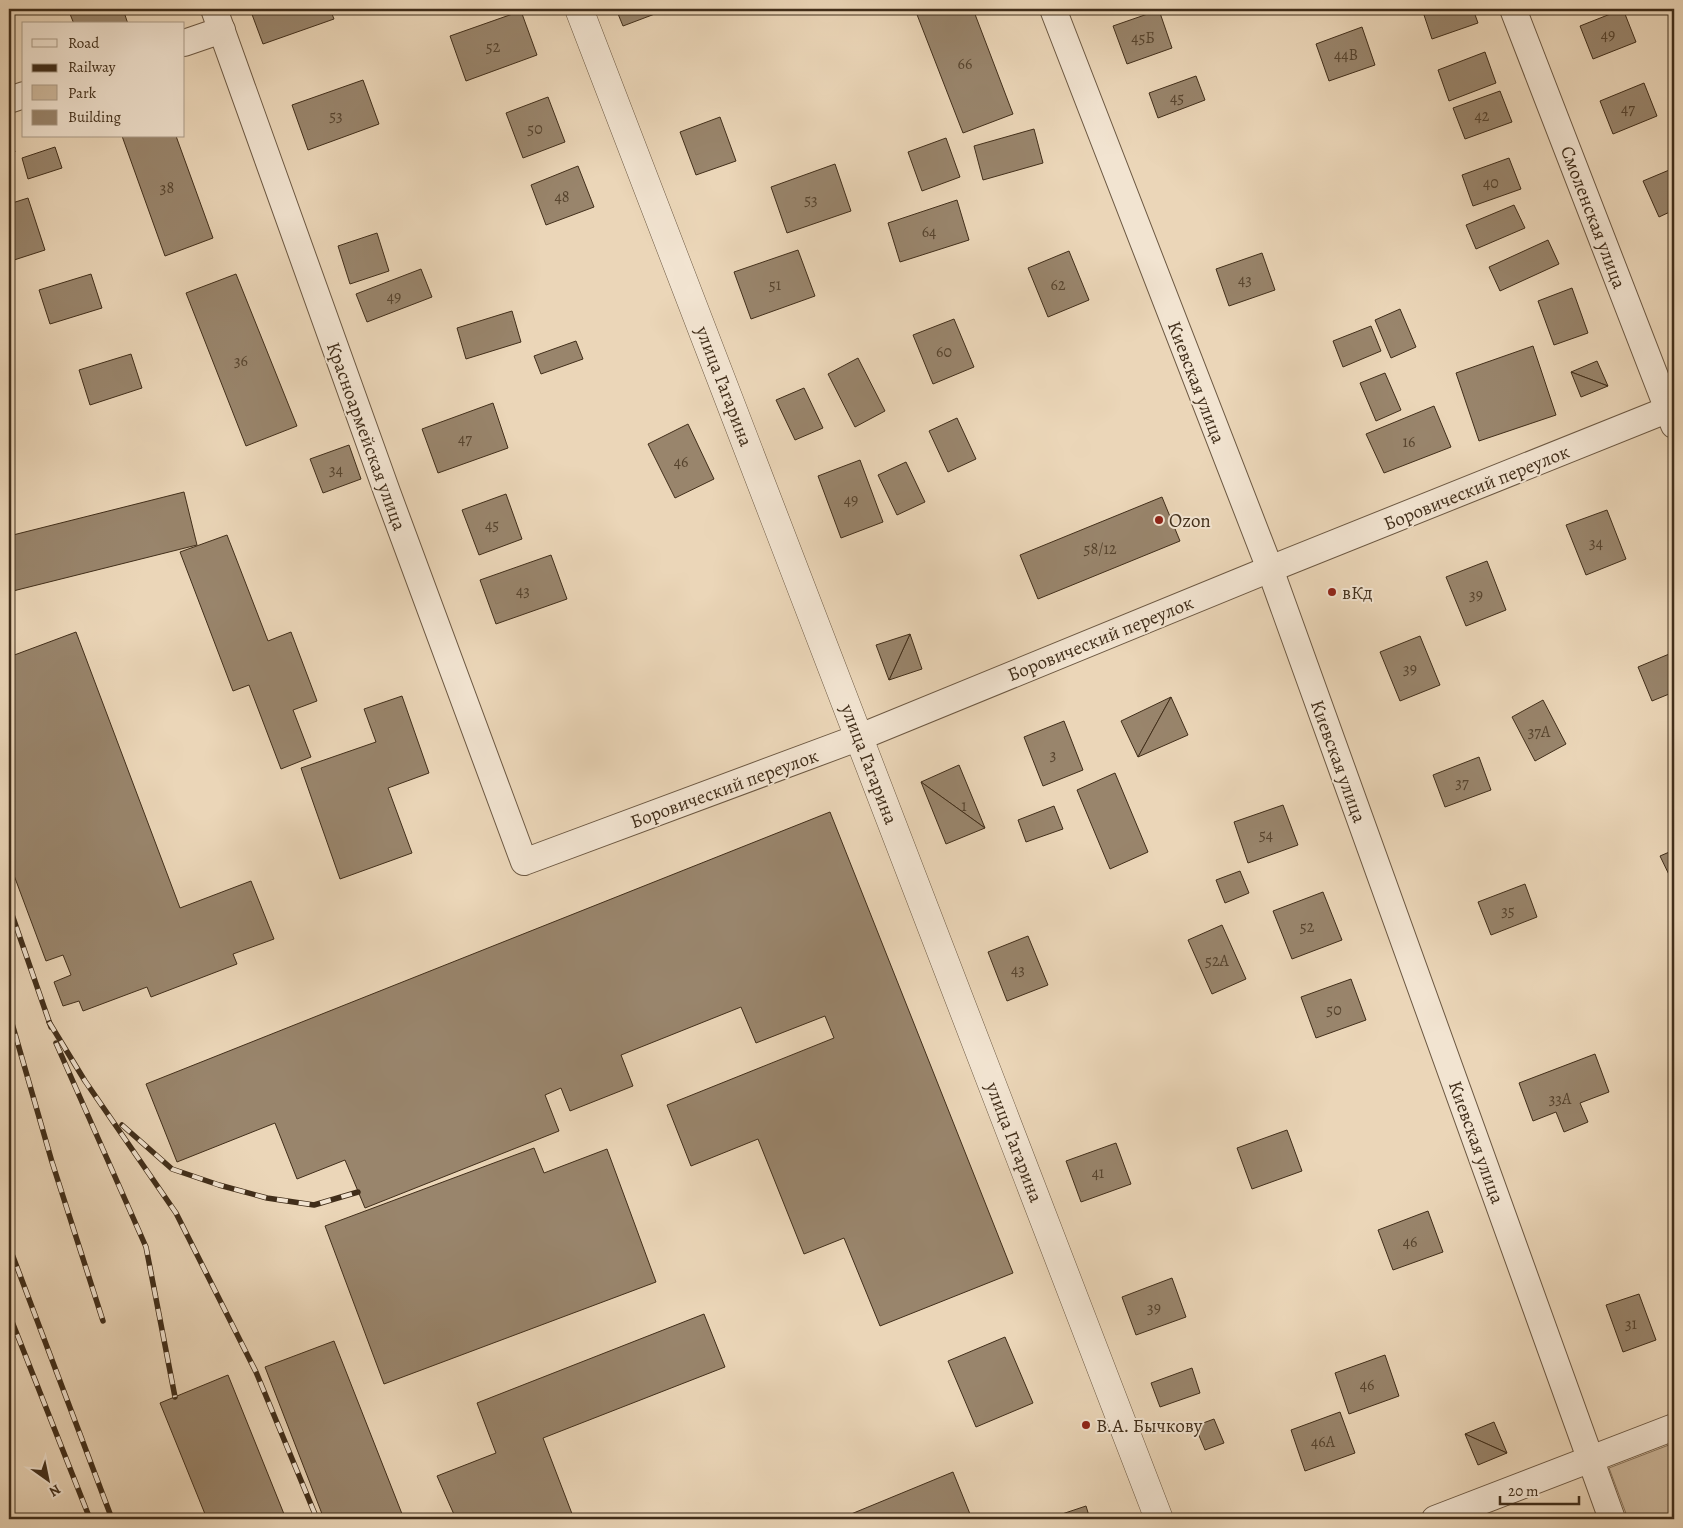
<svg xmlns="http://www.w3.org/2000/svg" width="1683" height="1528" font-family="Alegreya,serif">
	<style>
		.green { fill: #ceb99d; stroke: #88745c }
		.building { fill: #99856c; stroke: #412e1a }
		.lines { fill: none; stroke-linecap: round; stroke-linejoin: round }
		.minor-casing { stroke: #6c5842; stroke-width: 28 }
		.tertiary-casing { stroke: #6c5842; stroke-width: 29 }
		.minor { stroke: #f2e4d1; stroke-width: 26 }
		.tertiary { stroke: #f2e4d1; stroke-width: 28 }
		.rail-casing { stroke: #412e1a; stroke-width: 5.5 }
		.rail { stroke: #f2e4d1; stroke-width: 4; stroke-dasharray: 11; stroke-linecap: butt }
		.poi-dot { fill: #8f2418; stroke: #f2e4d1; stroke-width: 2 }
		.labels { text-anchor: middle; stroke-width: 4; stroke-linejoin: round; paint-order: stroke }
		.number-label { font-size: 16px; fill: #57442e }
		.street-label { font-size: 19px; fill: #412e1a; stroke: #f2e4d1 }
		.poi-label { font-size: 19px; fill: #412e1a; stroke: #f2e4d1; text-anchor: start }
	</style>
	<rect width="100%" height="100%" fill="#ebd6b8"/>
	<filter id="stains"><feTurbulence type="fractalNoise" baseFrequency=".004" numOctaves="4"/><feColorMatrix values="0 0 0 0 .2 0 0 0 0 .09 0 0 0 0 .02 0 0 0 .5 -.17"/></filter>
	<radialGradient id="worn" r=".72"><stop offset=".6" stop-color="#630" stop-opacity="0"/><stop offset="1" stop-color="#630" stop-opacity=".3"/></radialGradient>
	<polygon class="green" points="1674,1443 1674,1519 1628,1519 1609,1468"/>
	<g class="building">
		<polygon points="68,9 123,9 128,24 74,24"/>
		<polygon points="250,9 330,9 334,19 263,44"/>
		<polygon points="616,9 668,9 623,26"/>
		<polygon points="925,9 973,9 1013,114 963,133 916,12"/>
		<polygon points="1422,9 1473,9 1478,23 1432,39"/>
		<polygon points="1623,9 1636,42 1593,59 1580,26"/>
		<polygon points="1159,10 1172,48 1127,64 1113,26"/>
		<polygon points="521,11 537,55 466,81 450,36"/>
		<polygon points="1362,27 1375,65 1329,81 1316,44"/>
		<polygon points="1485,52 1496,83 1449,101 1438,70"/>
		<polygon points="1196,76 1205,100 1158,118 1149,93"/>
		<polygon points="363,80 379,124 308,150 292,105"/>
		<polygon points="1644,83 1657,116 1613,134 1600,101"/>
		<polygon points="1500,91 1512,122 1465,139 1453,108"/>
		<polygon points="548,97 565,142 523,158 506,113"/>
		<polygon points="720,117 736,161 696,175 680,132"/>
		<polygon points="1034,129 1043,163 983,180 974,146"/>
		<polygon points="9,132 15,152 9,154"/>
		<polygon points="122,136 176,136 213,238 165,256"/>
		<polygon points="946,138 960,177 922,191 908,152"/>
		<polygon points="55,147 62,168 28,179 22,158"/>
		<polygon points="1509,158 1521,189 1473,206 1462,175"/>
		<polygon points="835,164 851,211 787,233 771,187"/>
		<polygon points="578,166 594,207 546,225 531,185"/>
		<polygon points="1674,168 1674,210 1659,217 1643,181"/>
		<polygon points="28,198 45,250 11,261 9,254 9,204"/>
		<polygon points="957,200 969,240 900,262 888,223"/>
		<polygon points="1514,205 1525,228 1476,249 1466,225"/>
		<polygon points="377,233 389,271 350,284 338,246"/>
		<polygon points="1548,240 1559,264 1500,291 1489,267"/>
		<polygon points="798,250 815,296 751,319 734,272"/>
		<polygon points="1069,251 1089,300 1048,317 1028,268"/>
		<polygon points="1262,253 1275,290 1229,306 1216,269"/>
		<polygon points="421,269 432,297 367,322 356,294"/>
		<polygon points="91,274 102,308 50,324 39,290"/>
		<polygon points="236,274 297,426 246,446 186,293"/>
		<polygon points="1572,288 1588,333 1554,345 1538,301"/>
		<polygon points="1400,309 1416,347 1391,358 1375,320"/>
		<polygon points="512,311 521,342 466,359 457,328"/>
		<polygon points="954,319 974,367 933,384 913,335"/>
		<polygon points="1371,326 1381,351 1343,367 1333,341"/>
		<polygon points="576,341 583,359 541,374 534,356"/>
		<polygon points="1533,346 1556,415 1479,441 1456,373"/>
		<polygon points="131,354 142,388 90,405 79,370"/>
		<polygon points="858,358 885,411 855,427 828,374"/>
		<polygon points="1597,361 1608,386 1571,372"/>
		<polygon points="1571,372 1608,386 1581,397"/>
		<polygon points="1385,373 1401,410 1376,421 1360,383"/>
		<polygon points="804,388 823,428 795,440 776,400"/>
		<polygon points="493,403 508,448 438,473 422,429"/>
		<polygon points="1434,406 1451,447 1384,473 1366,434"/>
		<polygon points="957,418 976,459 948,472 929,431"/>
		<polygon points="688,424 714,479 675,498 648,444"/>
		<polygon points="349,445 361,479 323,493 310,459"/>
		<polygon points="860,460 883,522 841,538 818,476"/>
		<polygon points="906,462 925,502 897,515 878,475"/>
		<polygon points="184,492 197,545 9,592 9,536"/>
		<polygon points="506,494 522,539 479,555 462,510"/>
		<polygon points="1162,497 1180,541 1038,599 1020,555"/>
		<polygon points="1607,510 1626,559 1586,575 1566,525"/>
		<polygon points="227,535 268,641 291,632 317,701 293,710 311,757 281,769 249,685 233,691 180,552"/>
		<polygon points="551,555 567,599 496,624 480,580"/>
		<polygon points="1487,561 1506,610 1466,626 1446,577"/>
		<polygon points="76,632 180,908 251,881 274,939 233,954 237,964 151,997 147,987 83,1011 79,1001 63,1006 54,982 71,975 63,955 46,961 9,862 9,657"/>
		<polygon points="910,634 922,669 889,680"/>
		<polygon points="910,634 889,680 876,645"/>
		<polygon points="1420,636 1440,685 1400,701 1380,652"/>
		<polygon points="1674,652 1674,692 1652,701 1638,667"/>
		<polygon points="402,696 429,773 388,788 412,853 340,879 301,768 376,742 364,709"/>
		<polygon points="1171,697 1138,757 1121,721"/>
		<polygon points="1171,697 1188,735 1138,757"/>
		<polygon points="1543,700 1566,744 1535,761 1512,717"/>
		<polygon points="1064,721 1083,770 1043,786 1024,737"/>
		<polygon points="1479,757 1491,790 1445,807 1433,775"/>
		<polygon points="959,765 985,828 921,782"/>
		<polygon points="1115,773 1148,852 1110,869 1077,790"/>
		<polygon points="921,782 985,828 946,844"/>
		<polygon points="1283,805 1298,845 1248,863 1234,822"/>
		<polygon points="1054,806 1063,829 1026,842 1018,820"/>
		<polygon points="830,812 1013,1273 880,1326 844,1238 804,1254 758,1139 691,1166 667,1105 834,1038 825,1016 756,1043 741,1007 621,1055 633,1086 570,1111 561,1088 545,1095 559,1131 365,1208 345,1160 297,1179 275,1123 177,1162 146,1084"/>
		<polygon points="1674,850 1674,885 1660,856"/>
		<polygon points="1240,871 1249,893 1225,903 1216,880"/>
		<polygon points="1525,884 1537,917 1491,935 1478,902"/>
		<polygon points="1323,892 1342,940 1292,959 1273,911"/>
		<polygon points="1222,925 1246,979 1212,994 1188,940"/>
		<polygon points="1028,936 1048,985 1007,1001 988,952"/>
		<polygon points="1351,979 1366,1020 1316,1038 1301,997"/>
		<polygon points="1595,1054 1609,1092 1580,1103 1588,1122 1564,1132 1556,1112 1533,1121 1519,1083"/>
		<polygon points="1287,1130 1302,1171 1252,1189 1237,1148"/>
		<polygon points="1116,1143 1131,1184 1081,1202 1066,1161"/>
		<polygon points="534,1148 544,1173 607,1149 656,1282 384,1384 325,1226"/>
		<polygon points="1428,1211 1443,1252 1393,1270 1378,1230"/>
		<polygon points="1172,1278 1186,1317 1136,1335 1122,1297"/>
		<polygon points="1639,1294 1656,1340 1623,1352 1606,1305"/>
		<polygon points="704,1314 725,1367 543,1438 574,1519 456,1519 437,1476 496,1453 477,1403"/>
		<polygon points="1005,1337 1033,1403 976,1427 948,1361"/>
		<polygon points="334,1341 404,1519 324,1519 265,1367"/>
		<polygon points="1385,1355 1399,1396 1349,1414 1335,1373"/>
		<polygon points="1192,1368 1200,1393 1160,1407 1151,1383"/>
		<polygon points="228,1375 286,1519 207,1519 160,1403"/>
		<polygon points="1340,1412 1355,1453 1305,1471 1291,1430"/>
		<polygon points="1214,1419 1224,1443 1205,1450 1195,1426"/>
		<polygon points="1494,1422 1507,1453 1465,1434"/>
		<polygon points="1465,1434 1507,1453 1478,1465"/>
		<polygon points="953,1472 972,1519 839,1519"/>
		<polygon points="1086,1506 1090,1519 1047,1519"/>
	</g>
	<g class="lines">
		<defs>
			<g id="minor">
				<polyline points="214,9 387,492 524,862 860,737 1270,569 1674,407"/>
				<polyline points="1053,9 1270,569 1612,1519"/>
				<polyline points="1513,9 1674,425"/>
				<polyline points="184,43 222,30"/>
				<polyline points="9,100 24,95"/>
				<polyline points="1435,1519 1674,1427"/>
			</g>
			<polyline id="tertiary" points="579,9 1159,1519"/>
		</defs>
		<use href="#minor" class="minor-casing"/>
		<use href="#tertiary" class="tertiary-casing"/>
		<use href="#minor" class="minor"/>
		<use href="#tertiary" class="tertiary"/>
		<defs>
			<g id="rail">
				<polyline points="9,906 51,1027"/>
				<polyline points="9,1013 52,1162 103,1321"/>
				<polyline points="49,1022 85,1081 176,1213 256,1372 317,1519"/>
				<polyline points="56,1043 146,1247 175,1397"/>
				<polyline points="122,1125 172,1169 219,1185 267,1198 314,1205 358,1192"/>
				<polyline points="9,1246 112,1519"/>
				<polyline points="9,1314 90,1519"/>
			</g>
		</defs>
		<use href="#rail" class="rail-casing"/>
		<use href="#rail" class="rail"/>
	</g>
	<g class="poi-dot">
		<circle cx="1159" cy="520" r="5"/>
		<circle cx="1332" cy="592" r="5"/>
		<circle cx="1086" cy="1425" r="5"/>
	</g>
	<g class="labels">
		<g class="number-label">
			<text x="1608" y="40">49</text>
			<text x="1143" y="43">45Б</text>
			<text x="493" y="52">52</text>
			<text x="1346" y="60">44В</text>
			<text x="965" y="69">66</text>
			<text x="1177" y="103">45</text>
			<text x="1628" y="114">47</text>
			<text x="336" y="121">53</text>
			<text x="1482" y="121">42</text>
			<text x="535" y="134">50</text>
			<text x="1491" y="188">40</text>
			<text x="167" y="193">38</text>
			<text x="562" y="202">48</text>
			<text x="811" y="205">53</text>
			<text x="929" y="237">64</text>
			<text x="1245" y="285">43</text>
			<text x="775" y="290">51</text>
			<text x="1058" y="290">62</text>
			<text x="394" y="302">49</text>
			<text x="944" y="357">60</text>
			<text x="241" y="366">36</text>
			<text x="465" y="444">47</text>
			<text x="1409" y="447">16</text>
			<text x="681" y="467">46</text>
			<text x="336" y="475">34</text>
			<text x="851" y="505">49</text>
			<text x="492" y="530">45</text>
			<text x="1596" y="548">34</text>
			<text x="1100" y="554">58/12</text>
			<text x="523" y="596">43</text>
			<text x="1476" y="600">39</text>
			<text x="1410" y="674">39</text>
			<text x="1539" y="737">37A</text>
			<text x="1053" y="760">3</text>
			<text x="1462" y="788">37</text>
			<text x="964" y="811">1</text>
			<text x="1266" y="840">54</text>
			<text x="1508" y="916">35</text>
			<text x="1307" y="932">52</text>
			<text x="1217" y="966">52А</text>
			<text x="1018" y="975">43</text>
			<text x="1334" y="1015">50</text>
			<text x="1560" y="1104">33А</text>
			<text x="1098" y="1178">41</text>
			<text x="1410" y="1247">46</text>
			<text x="1154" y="1313">39</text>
			<text x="1631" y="1329">31</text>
			<text x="1367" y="1390">46</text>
			<text x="1323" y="1447">46А</text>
		</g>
		<g class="street-label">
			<text transform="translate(1594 217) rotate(69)" y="7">Смоленская улица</text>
			<text transform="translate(1197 382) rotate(69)" y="7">Киевская улица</text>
			<text transform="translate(725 386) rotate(69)" y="7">улица Гагарина</text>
			<text transform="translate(367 436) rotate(70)" y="7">Красноармейская улица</text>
			<text transform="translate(1476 487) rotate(-22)" y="7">Боровический переулок</text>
			<text transform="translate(1100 638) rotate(-22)" y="7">Боровический переулок</text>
			<text transform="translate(1339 761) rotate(70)" y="7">Киевская улица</text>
			<text transform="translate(870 764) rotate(69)" y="7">улица Гагарина</text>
			<text transform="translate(724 788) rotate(-20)" y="7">Боровический переулок</text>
			<text transform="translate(1015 1142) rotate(69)" y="7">улица Гагарина</text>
			<text transform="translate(1477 1142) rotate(70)" y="7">Киевская улица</text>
		</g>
		<g class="poi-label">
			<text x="1169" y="527">Ozon</text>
			<text x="1342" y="599">вКд</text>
			<text x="1096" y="1432">В.А. Бычкову</text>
		</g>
	</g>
	<rect width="1683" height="1528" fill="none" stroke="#ebd6b8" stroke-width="30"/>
	<rect x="10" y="10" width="1663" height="1508" fill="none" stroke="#412e1a" stroke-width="2.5"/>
	<rect x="15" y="15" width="1653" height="1498" fill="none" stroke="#412e1a"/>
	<rect x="22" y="22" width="162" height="115" fill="#f2e4d1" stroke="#ab9b88"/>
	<rect x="32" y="39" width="25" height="8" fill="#f2e4d1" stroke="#ab9b88"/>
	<text x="68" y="48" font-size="15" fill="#412e1a">Road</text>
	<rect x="32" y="64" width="25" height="8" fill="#412e1a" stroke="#ab9b88"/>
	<text x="68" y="72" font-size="15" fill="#412e1a">Railway</text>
	<rect x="32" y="85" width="25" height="15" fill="#ceb99d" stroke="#ab9b88"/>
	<text x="68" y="98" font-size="15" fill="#412e1a">Park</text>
	<rect x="32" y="110" width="25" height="15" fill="#99856c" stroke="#ab9b88"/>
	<text x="68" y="122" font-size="15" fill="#412e1a">Building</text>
	<g transform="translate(48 1480) rotate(147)" stroke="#f2e4d1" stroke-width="4" paint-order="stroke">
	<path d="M0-4L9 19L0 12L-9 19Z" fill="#412e1a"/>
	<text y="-8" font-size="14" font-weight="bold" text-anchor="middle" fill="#412e1a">N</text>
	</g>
	<path d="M1500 1496v8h79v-8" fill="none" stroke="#412e1a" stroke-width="2.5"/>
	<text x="1508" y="1496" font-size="15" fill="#412e1a" stroke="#f2e4d1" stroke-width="4" paint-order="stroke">20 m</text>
	<rect width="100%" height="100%" filter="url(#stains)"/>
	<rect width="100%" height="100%" fill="url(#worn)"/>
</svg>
